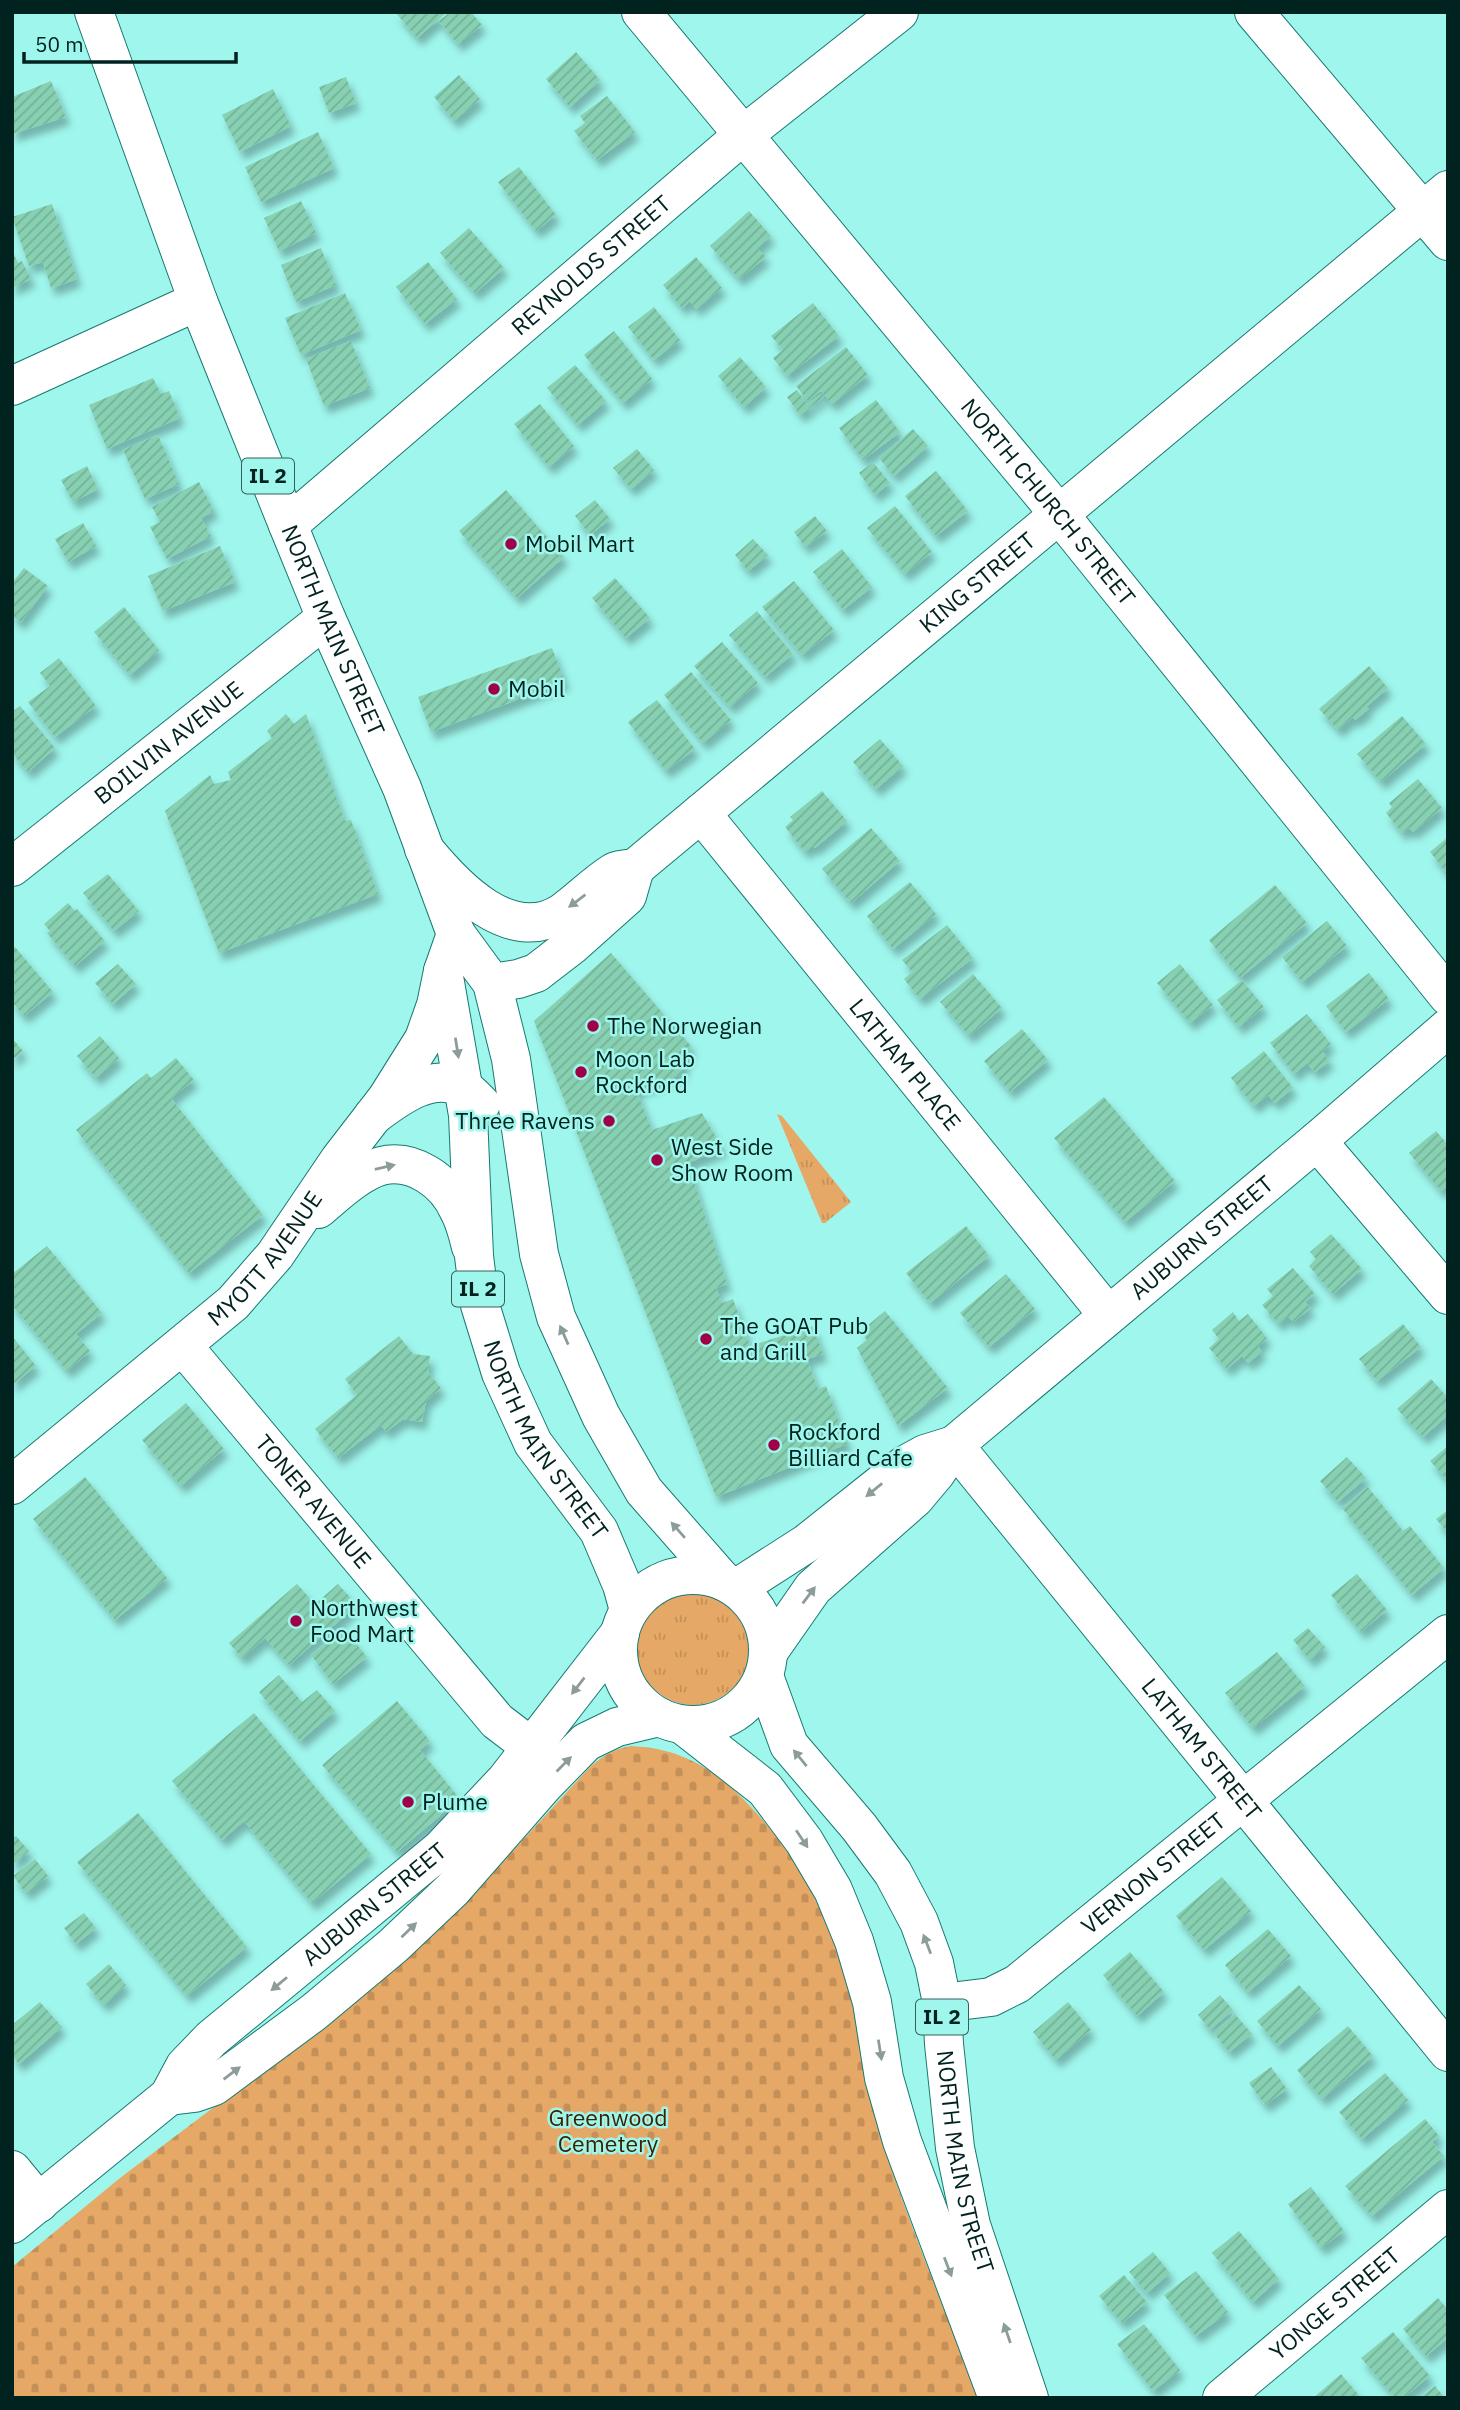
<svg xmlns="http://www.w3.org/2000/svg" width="1460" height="2410" font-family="'IBM Plex Sans',sans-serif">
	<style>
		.grass { fill: url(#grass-tufts) }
		.cemetery { fill: url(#cemetery-stones) }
		.building { fill: url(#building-hatch); filter: url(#shadow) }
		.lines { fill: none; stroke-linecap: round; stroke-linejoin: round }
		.minor-casing { stroke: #177971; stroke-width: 40 }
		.major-casing { stroke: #177971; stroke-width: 40 }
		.minor { stroke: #fff; stroke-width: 38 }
		.major { stroke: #fff; stroke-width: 38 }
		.oneway { fill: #8c9c9b }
		.poi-dot { fill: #9e0145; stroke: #9ff6ec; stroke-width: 2.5 }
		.labels { text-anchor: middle; stroke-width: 5; stroke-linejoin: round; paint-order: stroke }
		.shield { fill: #9ff6ec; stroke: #30625d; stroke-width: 2 }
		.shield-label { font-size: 21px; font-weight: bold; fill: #002320 }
		.street-label { font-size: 23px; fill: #002320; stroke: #9ff6ec }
		.poi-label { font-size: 23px; fill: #002320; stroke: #9ff6ec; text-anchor: start }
		.park-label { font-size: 23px; fill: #3d2201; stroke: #9ff6ec }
	</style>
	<defs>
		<pattern id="grass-tufts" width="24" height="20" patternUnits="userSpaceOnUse" patternTransform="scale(1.75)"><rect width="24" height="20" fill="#e6a866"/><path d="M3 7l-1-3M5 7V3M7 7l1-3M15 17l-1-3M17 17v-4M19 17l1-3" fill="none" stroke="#c49058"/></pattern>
		<pattern id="cemetery-stones" width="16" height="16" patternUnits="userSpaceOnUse" patternTransform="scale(1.75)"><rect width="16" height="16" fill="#e6a866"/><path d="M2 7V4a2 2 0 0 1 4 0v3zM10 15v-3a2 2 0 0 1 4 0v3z" fill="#c49058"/></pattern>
		<pattern id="building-hatch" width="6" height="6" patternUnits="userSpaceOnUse" patternTransform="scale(1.75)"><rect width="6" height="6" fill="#87d0b2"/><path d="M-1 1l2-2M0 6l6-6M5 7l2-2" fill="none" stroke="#73b299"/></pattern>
		<filter id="shadow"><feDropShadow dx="4.5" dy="8" stdDeviation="3.5" flood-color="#0004"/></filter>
	</defs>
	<rect width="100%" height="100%" fill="#9ff6ec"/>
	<g class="grass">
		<polygon points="777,1114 782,1116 851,1202 825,1223 822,1223"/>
		<circle cx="693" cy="1649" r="56"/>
	</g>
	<path class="cemetery" d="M631,1746c51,2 85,24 119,60 65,69 90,139 110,231 9,43 16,86 30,128 27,79 59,155 88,233h-966v-131l108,-89 205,-155 171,-154 93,-101c13,-12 25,-19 42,-22z"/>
	<g class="building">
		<polygon points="395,12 447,12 417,38"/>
		<polygon points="450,12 471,12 482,25 458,44 439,21"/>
		<polygon points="576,52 600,80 570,107 546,79"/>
		<polygon points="459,75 480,99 454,121 434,97"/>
		<polygon points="346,77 356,103 329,113 319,87"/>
		<polygon points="51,81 66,117 12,134 12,97"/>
		<polygon points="273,89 291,126 240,152 222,115"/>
		<polygon points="607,96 635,132 597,160 574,131 585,123 580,116"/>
		<polygon points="318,132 334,168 261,202 245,167"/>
		<polygon points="519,167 556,215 536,231 498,182"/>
		<polygon points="301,201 316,233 279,251 264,218"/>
		<polygon points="52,204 77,279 51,288 43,262 29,266 12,217"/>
		<polygon points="749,211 771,236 757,248 766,257 739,279 710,246"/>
		<polygon points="469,228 504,268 475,293 440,253"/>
		<polygon points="321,248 336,285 296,302 281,265"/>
		<polygon points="12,250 18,263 22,261 31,279 12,288"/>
		<polygon points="696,257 722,288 696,309 690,301 682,308 663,285"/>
		<polygon points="428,262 457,299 425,324 396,287"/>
		<polygon points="345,293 361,330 301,355 285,318"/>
		<polygon points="813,303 839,336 787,376 773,358 783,350 771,336"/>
		<polygon points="654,307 680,340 654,360 628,327"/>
		<polygon points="614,331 652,379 623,403 584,355"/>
		<polygon points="351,341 370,388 324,406 306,359"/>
		<polygon points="846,347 868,375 832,404 821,391 808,401 796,386"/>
		<polygon points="740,357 766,387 744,407 718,376"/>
		<polygon points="575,365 606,401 578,425 547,388"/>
		<polygon points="153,378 161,394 169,391 180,418 107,449 89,405"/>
		<polygon points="797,390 807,404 821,394 824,397 800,415 787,397"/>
		<polygon points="876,400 900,432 863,460 839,428"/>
		<polygon points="540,404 574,446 549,467 514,424"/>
		<polygon points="913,429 928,446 894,476 879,458"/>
		<polygon points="158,435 179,484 145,499 123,450"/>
		<polygon points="637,449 654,470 631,489 613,468"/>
		<polygon points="873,462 890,483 875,495 859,473"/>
		<polygon points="87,466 98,489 73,502 61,480"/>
		<polygon points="936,471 968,511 936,536 905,496"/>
		<polygon points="199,482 214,511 201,518 211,536 167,559 150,527 160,522 152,507"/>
		<polygon points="506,490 564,557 517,598 459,531"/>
		<polygon points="595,500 610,519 590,535 575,516"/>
		<polygon points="895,506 932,552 905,574 867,528"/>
		<polygon points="815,516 827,531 805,547 794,532"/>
		<polygon points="83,523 96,546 68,562 55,539"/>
		<polygon points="753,539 768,555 748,571 735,555"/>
		<polygon points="220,546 235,582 163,611 148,576"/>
		<polygon points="842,549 872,587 843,610 813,572"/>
		<polygon points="24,568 48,586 21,622 12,616 12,583"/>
		<polygon points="615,578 650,618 626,638 592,598"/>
		<polygon points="794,581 834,630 802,655 762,607"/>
		<polygon points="124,607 159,650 130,675 94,632"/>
		<polygon points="757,611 793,654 765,677 729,635"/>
		<polygon points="722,642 758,683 730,707 694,666"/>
		<polygon points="552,648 565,682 431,732 418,697"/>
		<polygon points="59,658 96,706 55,737 28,702 50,686 40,673"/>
		<polygon points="1369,666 1388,688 1366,707 1369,709 1355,720 1353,717 1338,730 1319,709"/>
		<polygon points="691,672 731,720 703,743 664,695"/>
		<polygon points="657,700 695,749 666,771 628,722"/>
		<polygon points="20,706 55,748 28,772 12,753 12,712"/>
		<polygon points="286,714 294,724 306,714 345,821 351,820 378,894 219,953 165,811 210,775 214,784 231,780 228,772 272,738 267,731"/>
		<polygon points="1402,716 1426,744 1381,782 1357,754"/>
		<polygon points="880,739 903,766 876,789 853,762"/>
		<polygon points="1418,779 1442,808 1413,832 1409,828 1402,833 1386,813 1392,807 1389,803"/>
		<polygon points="822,791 847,821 815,848 813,845 805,852 785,827 793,820 790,817"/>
		<polygon points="871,828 900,861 851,903 822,869"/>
		<polygon points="1448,837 1448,870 1446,872 1430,852"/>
		<polygon points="108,874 139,911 114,931 83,893"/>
		<polygon points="910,882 936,914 893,949 867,916"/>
		<polygon points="1275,885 1307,923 1240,978 1209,940"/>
		<polygon points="68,903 75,911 77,909 105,941 75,966 47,933 50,931 44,924"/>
		<polygon points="1327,921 1347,946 1302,982 1282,957"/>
		<polygon points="947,925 973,958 920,999 904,979 912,972 902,960"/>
		<polygon points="15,947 53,992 24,1016 12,1002 12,949"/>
		<polygon points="611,953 691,1046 680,1075 636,1090 652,1130 702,1113 723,1149 688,1163 727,1284 716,1288 722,1303 733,1299 750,1346 813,1326 823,1354 807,1359 818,1389 826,1386 847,1444 716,1497 534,1021"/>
		<polygon points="118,964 136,984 113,1004 95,983"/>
		<polygon points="1180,964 1213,1005 1190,1023 1157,983"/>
		<polygon points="1369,973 1389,999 1346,1032 1326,1006"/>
		<polygon points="973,974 1002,1008 969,1036 940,1002"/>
		<polygon points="1242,980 1264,1007 1239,1027 1217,1000"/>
		<polygon points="1307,1014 1331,1044 1322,1051 1330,1061 1315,1072 1307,1063 1294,1074 1270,1043"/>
		<polygon points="1022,1029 1048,1060 1010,1092 984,1061"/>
		<polygon points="100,1036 119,1058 96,1078 77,1056"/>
		<polygon points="12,1038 23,1051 12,1060"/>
		<polygon points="1264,1051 1293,1088 1275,1103 1268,1095 1254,1106 1231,1078"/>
		<polygon points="176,1058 194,1080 171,1098 263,1215 189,1273 76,1130 147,1073 151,1078"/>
		<polygon points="1104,1097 1175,1181 1125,1222 1054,1138"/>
		<polygon points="1436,1131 1448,1145 1448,1186 1441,1191 1409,1153"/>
		<polygon points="966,1226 989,1256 930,1303 906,1273"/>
		<polygon points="1331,1234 1362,1269 1333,1294 1309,1266 1316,1259 1310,1252"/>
		<polygon points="47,1246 102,1313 76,1334 90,1351 67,1371 12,1305 12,1274"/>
		<polygon points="1293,1268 1315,1294 1305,1302 1311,1308 1293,1322 1288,1316 1279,1324 1262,1305 1273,1296 1267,1289"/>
		<polygon points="1006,1274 1035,1309 989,1347 960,1313"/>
		<polygon points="885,1311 948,1388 898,1426 857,1348 867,1340 861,1331"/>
		<polygon points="1233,1312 1239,1321 1248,1314 1267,1338 1258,1346 1262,1352 1248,1363 1242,1356 1227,1369 1209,1348 1219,1339 1212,1330"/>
		<polygon points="1403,1324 1421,1347 1377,1381 1359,1359"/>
		<polygon points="12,1336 36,1366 12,1385"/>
		<polygon points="399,1336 413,1354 430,1356 428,1372 441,1388 426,1401 422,1422 403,1419 386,1432 381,1425 338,1458 315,1429 357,1395 345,1379"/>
		<polygon points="1431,1379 1448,1398 1448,1415 1423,1437 1397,1409"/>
		<polygon points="186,1403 224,1449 181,1486 142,1440"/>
		<polygon points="1448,1446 1448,1481 1430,1461"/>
		<polygon points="1347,1457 1366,1478 1338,1502 1320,1481"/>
		<polygon points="85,1477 167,1578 115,1620 33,1519"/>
		<polygon points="1368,1487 1403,1531 1410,1526 1444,1568 1412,1595 1342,1508"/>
		<polygon points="1448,1510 1448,1533 1436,1519"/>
		<polygon points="1357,1574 1387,1610 1361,1632 1331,1595"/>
		<polygon points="297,1584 315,1604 338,1584 357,1605 289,1665 265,1638 242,1658 229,1643"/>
		<polygon points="1308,1628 1325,1647 1310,1660 1293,1640"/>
		<polygon points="344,1629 367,1657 333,1684 311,1655"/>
		<polygon points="1277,1652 1305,1686 1253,1728 1225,1693"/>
		<polygon points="279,1675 302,1702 317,1690 335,1711 300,1741 259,1692"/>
		<polygon points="397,1701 430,1741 420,1750 460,1799 397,1852 322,1765"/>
		<polygon points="254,1713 371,1854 312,1903 244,1821 222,1840 172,1781"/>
		<polygon points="138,1813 247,1947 187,1996 77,1862"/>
		<polygon points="16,1836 29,1851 12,1865 12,1839"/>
		<polygon points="35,1859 48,1876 26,1893 13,1876"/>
		<polygon points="1222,1877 1251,1911 1204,1950 1176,1916"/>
		<polygon points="84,1913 96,1928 76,1944 64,1928"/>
		<polygon points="1268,1929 1291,1956 1248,1992 1225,1965"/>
		<polygon points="1130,1952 1164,1992 1137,2016 1103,1975"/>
		<polygon points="109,1964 126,1985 104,2005 86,1984"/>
		<polygon points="1299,1985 1321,2009 1278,2046 1257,2021"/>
		<polygon points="1220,1995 1233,2010 1210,2030 1198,2015"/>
		<polygon points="40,2002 62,2027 19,2064 12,2056 12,2025"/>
		<polygon points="1068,2002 1091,2030 1056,2060 1033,2032"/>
		<polygon points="1235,2014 1252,2034 1229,2052 1213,2032"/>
		<polygon points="1348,2026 1373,2056 1322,2099 1297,2070"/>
		<polygon points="1271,2067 1287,2089 1265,2105 1249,2083"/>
		<polygon points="1385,2073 1408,2100 1362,2139 1339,2112"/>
		<polygon points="1425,2119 1439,2136 1432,2142 1444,2156 1372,2216 1345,2186"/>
		<polygon points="1311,2187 1344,2231 1321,2248 1288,2204"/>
		<polygon points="1239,2231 1279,2279 1253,2302 1212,2253"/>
		<polygon points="1153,2252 1170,2273 1147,2293 1129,2272"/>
		<polygon points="1196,2271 1228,2312 1196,2336 1164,2295"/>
		<polygon points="1124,2275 1147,2302 1122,2323 1099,2296"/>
		<polygon points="1438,2298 1448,2310 1448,2338 1426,2356 1403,2329"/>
		<polygon points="1144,2324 1180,2370 1153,2391 1117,2344"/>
		<polygon points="1393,2332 1430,2376 1403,2398 1395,2398 1361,2358"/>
		<polygon points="1341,2374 1361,2398 1313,2398"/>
		<polygon points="1435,2386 1445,2398 1420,2398"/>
	</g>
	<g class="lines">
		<defs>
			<g id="minor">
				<path id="s1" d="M641,12l418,502 389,482"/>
				<polyline points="1254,12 1448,241"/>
				<polyline points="12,386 198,301"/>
				<path id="s2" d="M288,525l454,-389 157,-124"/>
				<path id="s3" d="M701,813l407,502"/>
				<path id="s4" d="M424,849c31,38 87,98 139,63 17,-12 33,-29 51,-40 6,-3 15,-3 21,-4l813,-678"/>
				<path id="s5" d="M12,867l314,-249"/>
				<polyline points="492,983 518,979 536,973 571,946 627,896 635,868"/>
				<polyline points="1317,1141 1448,1295"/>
				<path d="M318,1209c17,-14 41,-37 63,-43 32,-8 65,15 78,45 6,11 9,24 12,36"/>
				<path id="s6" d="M183,1346l314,375 34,26"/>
				<path id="s7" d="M954,1445l494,607"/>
				<path id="s8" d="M12,1485l221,-182 42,-48 65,-96 47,-61 37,-59 12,-34 7,-34"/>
				<path id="s9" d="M942,2003l49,-6 26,-13 431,-350"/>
				<polyline points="12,2170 39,2203"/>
				<path id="s10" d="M1222,2398l226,-189"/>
			</g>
			<g id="major">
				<path id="s11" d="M94,12l104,289 90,224 38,93 76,170 54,146 36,49 19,76 28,195 17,63 45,99 43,75 79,90"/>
				<path id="s12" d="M456,934l-13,37 25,144 6,141 6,49 21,68 32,70 66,88 23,54 7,25"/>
				<path d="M373,1116c24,-18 60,-46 91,-27 6,3 12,10 17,15"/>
				<circle cx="693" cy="1650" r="75"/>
				<polyline points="737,1588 807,1543 905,1465 925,1454 954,1445"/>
				<path id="s13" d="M769,1651l44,-63 102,-90 21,-25 18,-28 363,-304 131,-113"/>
				<path id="s14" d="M764,1676l25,69 70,82 34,46 26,49 15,41 8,40 2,41 11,104 16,77 58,173"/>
				<polyline points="683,1725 765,1789 804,1841 833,1890 854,1941 872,2002 884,2078 902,2141 998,2398"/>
				<polyline points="169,2096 194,2093 214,2086 314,2012 393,1946 452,1890 544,1785 586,1742 617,1727 659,1717"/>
				<path id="s15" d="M12,2224l157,-128 16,-30 26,-27 229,-189 66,-70 114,-147"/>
			</g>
		</defs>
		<use href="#minor" class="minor-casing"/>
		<use href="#major" class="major-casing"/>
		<use href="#minor" class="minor"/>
		<use href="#major" class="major"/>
	</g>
	<defs><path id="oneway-solid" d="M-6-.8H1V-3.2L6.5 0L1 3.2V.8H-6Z" transform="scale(1.75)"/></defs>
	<g class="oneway">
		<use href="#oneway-solid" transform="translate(577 901) rotate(143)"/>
		<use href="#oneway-solid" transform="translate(457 1048) rotate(81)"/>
		<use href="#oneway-solid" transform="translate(385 1167) rotate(-13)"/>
		<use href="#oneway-solid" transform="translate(564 1335) rotate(-114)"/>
		<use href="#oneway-solid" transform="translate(874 1490) rotate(141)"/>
		<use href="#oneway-solid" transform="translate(678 1530) rotate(-131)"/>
		<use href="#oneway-solid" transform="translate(809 1595) rotate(-53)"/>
		<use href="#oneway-solid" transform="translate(578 1686) rotate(128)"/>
		<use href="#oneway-solid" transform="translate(800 1758) rotate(-129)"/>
		<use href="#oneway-solid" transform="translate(564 1764) rotate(-45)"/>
		<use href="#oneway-solid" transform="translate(802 1839) rotate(56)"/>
		<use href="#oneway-solid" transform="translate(409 1930) rotate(-44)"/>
		<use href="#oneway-solid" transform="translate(927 1944) rotate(-111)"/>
		<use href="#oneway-solid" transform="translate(279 1984) rotate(140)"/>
		<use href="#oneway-solid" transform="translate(880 2050) rotate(81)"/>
		<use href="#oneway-solid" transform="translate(232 2073) rotate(-37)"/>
		<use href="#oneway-solid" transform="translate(948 2267) rotate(69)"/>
		<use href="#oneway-solid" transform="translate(1007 2333) rotate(-109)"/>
	</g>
	<g class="poi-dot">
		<circle cx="511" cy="544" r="7"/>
		<circle cx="494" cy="689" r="7"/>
		<circle cx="593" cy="1026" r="7"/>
		<circle cx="581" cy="1072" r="7"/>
		<circle cx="609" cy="1121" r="7"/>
		<circle cx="657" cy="1160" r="7"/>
		<circle cx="706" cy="1339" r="7"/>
		<circle cx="774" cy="1445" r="7"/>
		<circle cx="296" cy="1621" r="7"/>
		<circle cx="408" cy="1802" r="7"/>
	</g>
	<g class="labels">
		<g class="shield">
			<rect x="242" y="458.5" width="52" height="35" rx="5"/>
			<rect x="452" y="1271.5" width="52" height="35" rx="5"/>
			<rect x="916" y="1999.5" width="52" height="35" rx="5"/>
		</g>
		<g class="shield-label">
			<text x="268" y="483">IL 2</text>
			<text x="478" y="1296">IL 2</text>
			<text x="942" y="2024">IL 2</text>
		</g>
		<g class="street-label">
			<text dy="8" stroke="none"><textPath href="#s2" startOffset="399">REYNOLDS STREET</textPath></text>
			<text dy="8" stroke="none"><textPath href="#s1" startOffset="637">NORTH CHURCH STREET</textPath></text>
			<text dy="8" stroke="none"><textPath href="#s4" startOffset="700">KING STREET</textPath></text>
			<text dy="8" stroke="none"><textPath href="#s11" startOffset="663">NORTH MAIN STREET</textPath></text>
			<text dy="8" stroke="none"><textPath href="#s5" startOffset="200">BOILVIN AVENUE</textPath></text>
			<text dy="8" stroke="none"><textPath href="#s3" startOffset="324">LATHAM PLACE</textPath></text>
			<text dy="8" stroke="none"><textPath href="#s13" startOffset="602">AUBURN STREET</textPath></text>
			<text dy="8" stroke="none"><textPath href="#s8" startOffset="341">MYOTT AVENUE</textPath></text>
			<text dy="8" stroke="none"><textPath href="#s12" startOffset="527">NORTH MAIN STREET</textPath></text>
			<text dy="8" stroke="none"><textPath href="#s6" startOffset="203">TONER AVENUE</textPath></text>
			<text dy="8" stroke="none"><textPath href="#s7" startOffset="392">LATHAM STREET</textPath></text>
			<text dy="8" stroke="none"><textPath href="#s9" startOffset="254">VERNON STREET</textPath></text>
			<text dy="8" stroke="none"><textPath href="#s15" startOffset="486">AUBURN STREET</textPath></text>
			<text dy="8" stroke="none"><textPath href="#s14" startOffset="539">NORTH MAIN STREET</textPath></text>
			<text dy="8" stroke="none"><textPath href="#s10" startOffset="147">YONGE STREET</textPath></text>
		</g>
		<g class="poi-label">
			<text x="525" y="552">Mobil Mart</text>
			<text x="508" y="697">Mobil</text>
			<text x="607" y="1034">The Norwegian</text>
			<text x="595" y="1067">Moon Lab<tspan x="595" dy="26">Rockford</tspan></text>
			<text x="595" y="1129" text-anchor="end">Three Ravens</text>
			<text x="671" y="1155">West Side<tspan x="671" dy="26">Show Room</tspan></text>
			<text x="720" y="1334">The GOAT Pub<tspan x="720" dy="26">and Grill</tspan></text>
			<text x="788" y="1440">Rockford<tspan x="788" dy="26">Billiard Cafe</tspan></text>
			<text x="310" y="1616">Northwest<tspan x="310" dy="26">Food Mart</tspan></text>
			<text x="422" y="1810">Plume</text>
		</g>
		<g class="park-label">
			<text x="608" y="2126">Greenwood<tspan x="608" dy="26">Cemetery</tspan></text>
		</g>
	</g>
	<rect width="1460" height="2410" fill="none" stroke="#002320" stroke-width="28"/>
	<path d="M24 52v10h212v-10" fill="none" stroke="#002320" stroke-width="3.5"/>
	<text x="35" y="52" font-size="21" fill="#002320" stroke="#9ff6ec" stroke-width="5" paint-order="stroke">50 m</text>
</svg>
